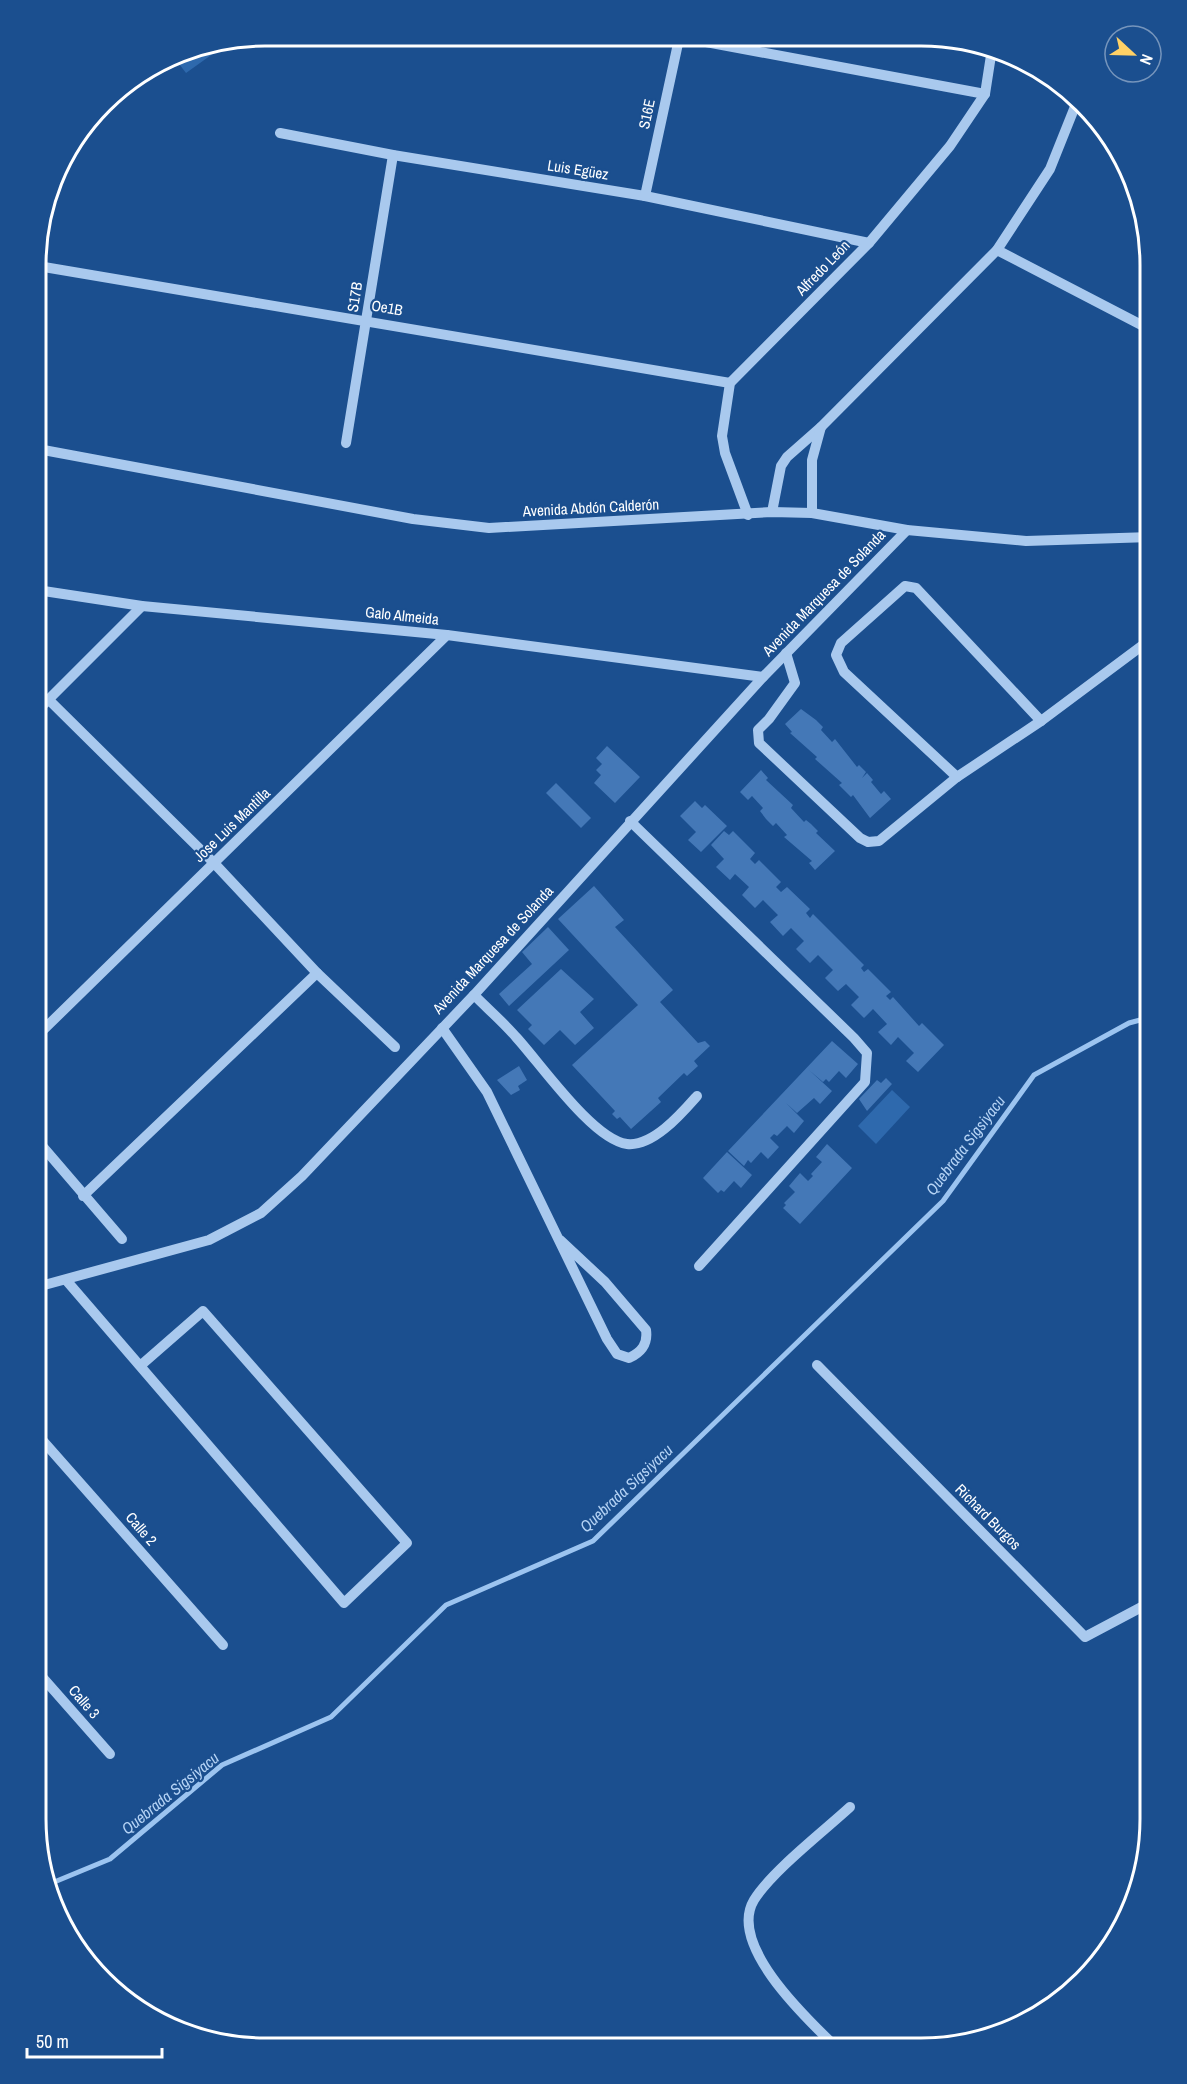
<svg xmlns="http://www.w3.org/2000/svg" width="1187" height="2084" font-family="'Archivo Narrow',sans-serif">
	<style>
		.green { fill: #2e69ad }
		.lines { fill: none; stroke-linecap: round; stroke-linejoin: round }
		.stream { stroke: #9cc4f0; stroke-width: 5 }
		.building { fill: #4478b7 }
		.minor { stroke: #a9c9ee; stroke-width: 10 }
		.labels { text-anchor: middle; stroke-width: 4.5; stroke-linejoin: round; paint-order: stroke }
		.street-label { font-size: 15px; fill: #fff; stroke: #1b4f8f }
		.water-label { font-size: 16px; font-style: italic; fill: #b5d3f5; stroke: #1b4f8f }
		.rim { fill: none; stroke: #fff; stroke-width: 3 }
	</style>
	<rect width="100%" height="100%" fill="#1b4f8f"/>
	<g class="green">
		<polygon points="228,43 186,73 173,56 178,53"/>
		<polygon points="892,1090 910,1107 876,1144 858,1126"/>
	</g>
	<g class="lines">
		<polyline class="stream" points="47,1885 110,1859 222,1765 331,1717 446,1605 593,1541 943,1201 1034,1075 1129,1023 1151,1017"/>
	</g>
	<g class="building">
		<polygon points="801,709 816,720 823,727 821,730 832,742 835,739 857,767 859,765 866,772 862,778 867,773 873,780 871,782 881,794 884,791 891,799 870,818 853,795 851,797 839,785 842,783 815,759 817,757 790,733 792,732 785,724"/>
		<polygon points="607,746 640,777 615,803 594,783 601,775 596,770 602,764 596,758"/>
		<polygon points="761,770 768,778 766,780 793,805 791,808 804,822 806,820 811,824 818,831 816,833 835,851 815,870 809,863 812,861 784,837 787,835 776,823 773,826 766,819 760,811 763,808 752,796 748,800 740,792"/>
		<polygon points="556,783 591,818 581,828 546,793"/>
		<polygon points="695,801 702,808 705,805 727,826 701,852 688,840 696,832 680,816"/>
		<polygon points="724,831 729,835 733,831 755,853 750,859 755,864 759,860 781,882 776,887 781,892 787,887 810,909 806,913 810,918 813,914 864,965 861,968 864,972 868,969 891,992 886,996 890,1000 893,997 919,1026 922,1023 944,1045 918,1072 906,1061 914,1053 898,1037 891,1045 878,1032 887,1024 873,1009 864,1018 851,1005 859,997 846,984 838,991 825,978 833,970 818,955 810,963 796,949 804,941 791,928 783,936 770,922 778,915 763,900 755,908 742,895 749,887 735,874 730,880 716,867 724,859 711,845"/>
		<polygon points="594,886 624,920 615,927 673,990 660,1002 698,1043 705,1041 710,1046 694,1061 698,1066 687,1076 684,1073 658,1098 661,1102 631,1129 620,1117 617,1119 612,1114 615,1111 572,1065 638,1005 558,919"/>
		<polygon points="548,927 569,950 509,1006 499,994 532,964 522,952"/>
		<polygon points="561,969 594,999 580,1012 594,1028 575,1045 560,1030 544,1045 528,1029 532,1025 517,1010"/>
		<polygon points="832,1041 858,1064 846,1078 839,1071 829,1082 826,1079 823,1082 809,1070 832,1091 820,1104 814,1098 797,1113 786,1103 804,1121 794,1133 787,1126 777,1136 774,1134 770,1138 779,1147 768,1159 761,1152 751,1163 748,1160 744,1166 728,1151"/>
		<polygon points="519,1066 527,1080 518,1086 520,1090 511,1095 497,1080"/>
		<polygon points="886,1078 892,1084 867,1111 859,1099 877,1080 881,1083"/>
		<polygon points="827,1144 852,1168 800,1224 783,1208 786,1205 784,1203 795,1192 789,1186 800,1173 808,1181 813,1176 811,1174 822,1162 816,1157"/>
		<polygon points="727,1152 752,1175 741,1188 734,1181 724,1192 721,1190 718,1193 703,1178"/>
	</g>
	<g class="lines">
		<g class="minor">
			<polyline points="690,39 985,94"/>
			<polyline points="280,133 393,155 645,196 869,243"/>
			<polyline points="645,196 679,39"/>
			<polyline points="997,250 1151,330"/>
			<polyline points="38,266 730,383"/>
			<polyline points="346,443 393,155"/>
			<polyline points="38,449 413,519 489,528 772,512 812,513 907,530 1026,541 1151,537"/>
			<polyline points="772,512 781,466 787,457 821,427 997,250 1050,169 1078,99"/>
			<polyline points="812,513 812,460 821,427"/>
			<polyline points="748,515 725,453 722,436 730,383 869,243 950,146 985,94 992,49"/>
			<polyline points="37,590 142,606 447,635 763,677"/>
			<polyline points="786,653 795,683 769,719 758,730 759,743 860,838 868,842 879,841 957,777 1041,721 1151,639"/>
			<polyline points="49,700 214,863 317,973 395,1047"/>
			<polyline points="37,711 142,606"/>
			<polyline points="957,777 844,672 836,655 841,643 905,586 916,588 1041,721"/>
			<polyline points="630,821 854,1038 867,1053 865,1082 699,1266"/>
			<path d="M474,995c14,14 29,27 42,42 24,26 77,103 111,107 26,3 55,-31 70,-48"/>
			<path d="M442,1028l45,64 120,247 10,15 12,4c13,-6 19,-14 17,-28l-41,-48 -45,-42"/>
			<polyline points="37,1036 447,635"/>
			<polyline points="37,1140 122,1239"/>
			<polyline points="83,1196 317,973"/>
			<polyline points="66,1280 344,1603 407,1543 203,1311 140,1366"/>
			<polyline points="37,1287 209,1240 261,1213 302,1176 474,995 763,677 907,530"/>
			<polyline points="817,1365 1085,1637 1151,1602"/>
			<polyline points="36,1433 223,1645"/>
			<polyline points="36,1670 110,1754"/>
			<path d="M837,2048c-29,-28 -110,-103 -83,-148 18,-29 70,-69 96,-93"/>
		</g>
	</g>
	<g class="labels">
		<g class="street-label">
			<text transform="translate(647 114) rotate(-78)" y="5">S16E</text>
			<text transform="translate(578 170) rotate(9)" y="5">Luis Egüez</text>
			<text transform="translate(823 268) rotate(-46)" y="5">Alfredo León</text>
			<text transform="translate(355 297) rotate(-81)" y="5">S17B</text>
			<text transform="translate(387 308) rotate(10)" y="5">Oe1B</text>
			<text transform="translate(591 508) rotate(-3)" y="5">Avenida Abdón Calderón</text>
			<text transform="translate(824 593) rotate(-46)" y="5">Avenida Marquesa de Solanda</text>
			<text transform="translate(402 616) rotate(6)" y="5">Galo Almeida</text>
			<text transform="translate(232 825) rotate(-44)" y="5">Jose Luis Mantilla</text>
			<text transform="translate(493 950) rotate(-47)" y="5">Avenida Marquesa de Solanda</text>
			<text transform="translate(988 1517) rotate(45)" y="5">Richard Burgos</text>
			<text transform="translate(141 1529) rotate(49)" y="5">Calle 2</text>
			<text transform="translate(84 1702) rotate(49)" y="5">Calle 3</text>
		</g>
		<g class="water-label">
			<text transform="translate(965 1145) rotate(-53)" y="6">Quebrada Sigsiyacu</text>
			<text transform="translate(626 1488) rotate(-43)" y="6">Quebrada Sigsiyacu</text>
			<text transform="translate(170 1793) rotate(-39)" y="6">Quebrada Sigsiyacu</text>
		</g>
	</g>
	<path d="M0 0H1187V2084H0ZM265 46H921A219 219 0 0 1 1140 265V1819A219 219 0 0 1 921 2038H265A219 219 0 0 1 46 1819V265A219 219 0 0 1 265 46Z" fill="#1b4f8f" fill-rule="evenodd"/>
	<path class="rim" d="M265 46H921A219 219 0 0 1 1140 265V1819A219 219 0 0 1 921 2038H265A219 219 0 0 1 46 1819V265A219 219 0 0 1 265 46Z"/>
	<g transform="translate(1133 54) rotate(112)"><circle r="28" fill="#1b4f8f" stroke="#7695bc" stroke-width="1.5"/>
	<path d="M0-4.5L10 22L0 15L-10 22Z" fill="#ffd166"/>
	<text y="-9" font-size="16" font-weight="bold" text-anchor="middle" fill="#ffffff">N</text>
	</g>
	<path d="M27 2048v9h135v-9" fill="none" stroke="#ffffff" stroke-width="3"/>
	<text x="36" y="2048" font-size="18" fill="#ffffff" stroke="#1b4f8f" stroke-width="4.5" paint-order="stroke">50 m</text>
</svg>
